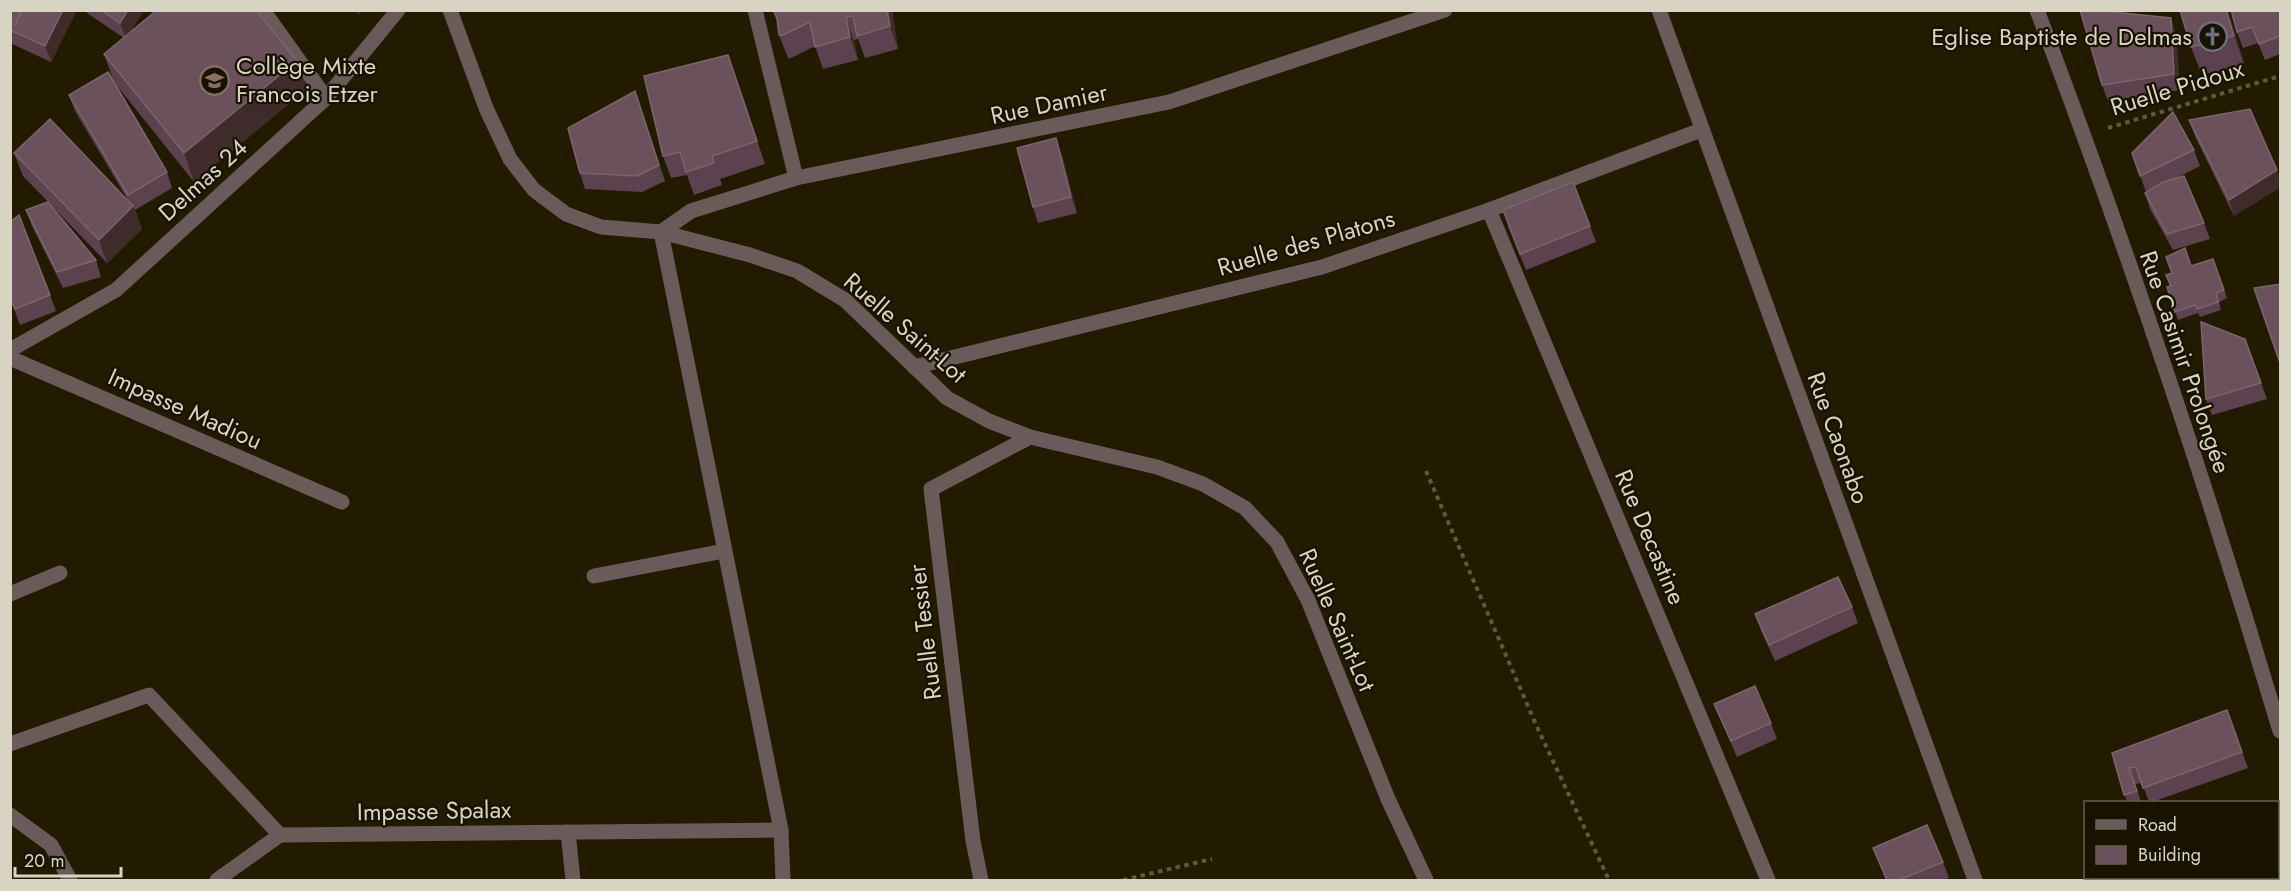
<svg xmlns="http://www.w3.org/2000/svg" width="2291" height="891" font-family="Jost,sans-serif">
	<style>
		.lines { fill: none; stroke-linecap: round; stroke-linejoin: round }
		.path { stroke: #5f5941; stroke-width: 4; stroke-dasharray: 4.5 4.5; stroke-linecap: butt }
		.lane { stroke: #6a5a59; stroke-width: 15 }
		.street { stroke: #6a5a59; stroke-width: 15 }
		.wall { fill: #5c414f }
		.shaded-wall { fill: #3f2b2a }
		.building { fill: #6a515b; stroke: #7b656b; stroke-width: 1.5 }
		.labels { text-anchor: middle; stroke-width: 4.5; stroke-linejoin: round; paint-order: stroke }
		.poi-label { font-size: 24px; fill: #d8d4c2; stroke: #181200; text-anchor: end }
		.street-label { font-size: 24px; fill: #d8d4c2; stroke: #181200 }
	</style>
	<rect width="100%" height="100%" fill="#221b00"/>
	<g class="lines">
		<g class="path">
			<polyline points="2108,128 2280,76"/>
			<polyline points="1426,471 1537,727 1609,880"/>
			<polyline points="1123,880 1212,859"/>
		</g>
		<polyline class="lane" points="568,832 573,880"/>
		<g class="street">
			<polyline points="263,10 326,98"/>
			<polyline points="450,10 486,108 510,159 534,190 566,214 601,227 661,232 750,255 797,271 845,300 947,398 989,421 1030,437 1157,467 1203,484 1245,508 1277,542 1308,600 1388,799 1426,880"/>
			<polyline points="755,10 796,178"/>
			<polyline points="1659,10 1975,880"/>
			<path d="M2037,10c90,237 171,479 243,721"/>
			<polyline points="1489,210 1768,880"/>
			<polyline points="10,350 116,290 326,98 398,10"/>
			<polyline points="10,358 342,502"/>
			<polyline points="914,367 1322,267 1489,210 1701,130"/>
			<polyline points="594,576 724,551"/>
			<polyline points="10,594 60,573"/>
			<polyline points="10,744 149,695 280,835 781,830"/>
			<polyline points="10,815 51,845 70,880"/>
			<polyline points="217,880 280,835"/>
			<polyline points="783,880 781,830 661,232 691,211 796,178 1169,102 1445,10"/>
			<polyline points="981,880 973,841 931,489 1030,437"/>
		</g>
	</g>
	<g class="wall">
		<polygon points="10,10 77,10 51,62 10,43"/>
		<polygon points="86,10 144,10 130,32 307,89 194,182 114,82 104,54 124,38 87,13"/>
		<polygon points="773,10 892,10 898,49 865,58 858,39 854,40 858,60 823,69 815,46 791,58 788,58 779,35 778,25"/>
		<polygon points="2180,10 2228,10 2244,64 2202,75 2191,47"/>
		<polygon points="2280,10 2280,54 2265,60 2258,43 2243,48 2237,32"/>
		<polygon points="2176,34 2180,90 2108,101 2102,85"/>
		<polygon points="736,78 765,164 720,179 722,185 694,195 687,175 671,178 663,156"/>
		<polygon points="635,91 665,181 642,192 585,189 580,173"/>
		<polygon points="69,95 167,172 172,188 135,210 142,229 107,263 23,176 14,153 128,200 75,111"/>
		<polygon points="2250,109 2234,216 2195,136 2189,120"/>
		<polygon points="2194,150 2200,166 2172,180 2204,223 2210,239 2173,250 2150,209 2145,193 2146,192 2132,153"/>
		<polygon points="1062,155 1077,213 1038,223 1033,207"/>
		<polygon points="26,210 96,260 101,277 63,288 32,226"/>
		<polygon points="1508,226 1590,226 1596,242 1526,270"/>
		<polygon points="2213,259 2227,298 2219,302 2221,310 2200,317 2198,313 2178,320 2167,287 2170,287 2166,275"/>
		<polygon points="50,295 56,311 20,325 10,298"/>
		<polygon points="2245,339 2267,399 2212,415 2206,399"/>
		<polygon points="1852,607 1858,623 1775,661 1761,630 1755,614"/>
		<polygon points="1714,704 1771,723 1777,739 1737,757"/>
		<polygon points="2227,710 2248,768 2152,802 2149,802 2142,783 2135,784 2141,802 2127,802 2112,753"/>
		<polygon points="1873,848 1943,862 1949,878 1943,880 1886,880"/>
	</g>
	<g class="shaded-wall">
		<polygon points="63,10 77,10 51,62 45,46"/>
		<polygon points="128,10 144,10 126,39 120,23"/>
		<polygon points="356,10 364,10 358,15"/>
		<polygon points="887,10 892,10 898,49 890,26"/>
		<polygon points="2226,10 2228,10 2244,64 2234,36"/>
		<polygon points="846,17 854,40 858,60 850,37"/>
		<polygon points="2171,18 2176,34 2180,90 2174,74"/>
		<polygon points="297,61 307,89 194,182 184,153"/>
		<polygon points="635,91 641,107 665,181 659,165"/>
		<polygon points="1056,138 1062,155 1077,213 1071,197"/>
		<polygon points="2277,170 2280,181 2280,188 2234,216 2229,200"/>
		<polygon points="133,206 142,229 107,263 99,240"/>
	</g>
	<g class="building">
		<polygon points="10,10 21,10 15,25 22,10 63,10 45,46 10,30"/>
		<polygon points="101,10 128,10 120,23"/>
		<polygon points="157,10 256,10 297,61 184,153 104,54"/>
		<polygon points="773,10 887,10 890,26 857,36 853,16 846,17 850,37 815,47 810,22 783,35 779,35 777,18"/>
		<polygon points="2080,10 2094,10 2171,18 2174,74 2102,85"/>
		<polygon points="2180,10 2226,10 2234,36 2191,47"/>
		<polygon points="2231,10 2280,10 2280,36 2259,44 2252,27 2237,32"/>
		<polygon points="728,55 757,141 712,156 714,163 686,172 680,152 663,156 644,76"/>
		<polygon points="108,72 167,172 128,195 69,95"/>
		<polygon points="635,91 659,165 637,176 580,173 568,128"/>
		<polygon points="2250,109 2277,170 2229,200 2189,120"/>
		<polygon points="2173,112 2194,150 2140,176 2132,153"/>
		<polygon points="50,119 133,206 99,240 14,153"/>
		<polygon points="1056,138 1071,197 1033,207 1017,148"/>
		<polygon points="2184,176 2204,223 2167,234 2145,193 2163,182"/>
		<polygon points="1573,182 1590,226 1520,254 1503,210"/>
		<polygon points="48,202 96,260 57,272 26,210"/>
		<polygon points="19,215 50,295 15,309 10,298 10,222"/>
		<polygon points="2185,248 2191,266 2213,259 2224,290 2216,293 2218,302 2197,309 2195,305 2175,312 2167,287 2171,286 2166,275 2172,273 2166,257"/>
		<polygon points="2280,284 2280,363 2254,288"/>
		<polygon points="2201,322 2245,339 2261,383 2206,399"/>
		<polygon points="1838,577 1852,607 1769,645 1755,614"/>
		<polygon points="1755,686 1771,723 1731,741 1714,704"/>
		<polygon points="2227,710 2242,752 2143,788 2136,767 2129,768 2137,791 2124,795 2112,753"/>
		<polygon points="1927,825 1943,862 1899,880 1887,880 1873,848"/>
	</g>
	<defs>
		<symbol id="church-ring" viewBox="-11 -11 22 22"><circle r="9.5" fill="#181200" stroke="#6b7280" stroke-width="1.5"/><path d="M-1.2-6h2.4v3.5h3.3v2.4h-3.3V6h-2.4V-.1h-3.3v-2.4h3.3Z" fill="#6b7280"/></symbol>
		<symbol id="university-ring" viewBox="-11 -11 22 22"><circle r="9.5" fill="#181200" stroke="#8d6e63" stroke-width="1.5"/><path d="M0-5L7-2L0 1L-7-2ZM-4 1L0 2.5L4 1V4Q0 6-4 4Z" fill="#8d6e63"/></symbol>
	</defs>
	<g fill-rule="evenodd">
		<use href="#church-ring" x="2196" y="20" width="33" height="33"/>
		<use href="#university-ring" x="198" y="64" width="33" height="33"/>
	</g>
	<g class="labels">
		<g class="poi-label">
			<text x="2192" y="45">Eglise Baptiste de Delmas</text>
			<text x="236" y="74" text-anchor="start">Collège Mixte<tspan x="236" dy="28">Francois Etzer</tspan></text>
		</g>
		<g class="street-label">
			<text transform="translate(2177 88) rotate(-17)" y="8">Ruelle Pidoux</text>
			<text transform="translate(1049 104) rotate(-12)" y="8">Rue Damier</text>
			<text transform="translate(203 180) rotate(-42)" y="8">Delmas 24</text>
			<text transform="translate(1306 243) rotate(-16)" y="8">Ruelle des Platons</text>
			<text transform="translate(905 328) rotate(41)" y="8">Ruelle Saint-Lot</text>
			<text transform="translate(2185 362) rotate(71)" y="8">Rue Casimir Prolongée</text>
			<text transform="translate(185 409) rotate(24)" y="8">Impasse Madiou</text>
			<text transform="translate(1838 438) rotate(70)" y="8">Rue Caonabo</text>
			<text transform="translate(1650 537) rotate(67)" y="8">Rue Decastine</text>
			<text transform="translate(1337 620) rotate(66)" y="8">Ruelle Saint-Lot</text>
			<text transform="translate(925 632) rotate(-97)" y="8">Ruelle Tessier</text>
			<text transform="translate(434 811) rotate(-1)" y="8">Impasse Spalax</text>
		</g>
	</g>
	<rect width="2291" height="891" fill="none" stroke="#d8d4c2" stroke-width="24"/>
	<rect x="2084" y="801" width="195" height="78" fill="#181200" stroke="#65604e" stroke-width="1.5"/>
	<rect x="2096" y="820" width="30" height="9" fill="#6a5a59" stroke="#65604e" stroke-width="1.5"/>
	<text x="2138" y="831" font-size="18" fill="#d8d4c2">Road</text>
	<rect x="2096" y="846" width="30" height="18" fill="#6a515b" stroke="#65604e" stroke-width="1.5"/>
	<text x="2138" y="861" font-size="18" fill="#d8d4c2">Building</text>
	<path d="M15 867v9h106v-9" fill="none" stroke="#d8d4c2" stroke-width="3"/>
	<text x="24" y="867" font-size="18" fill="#d8d4c2" stroke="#181200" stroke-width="4.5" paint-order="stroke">20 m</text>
</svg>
